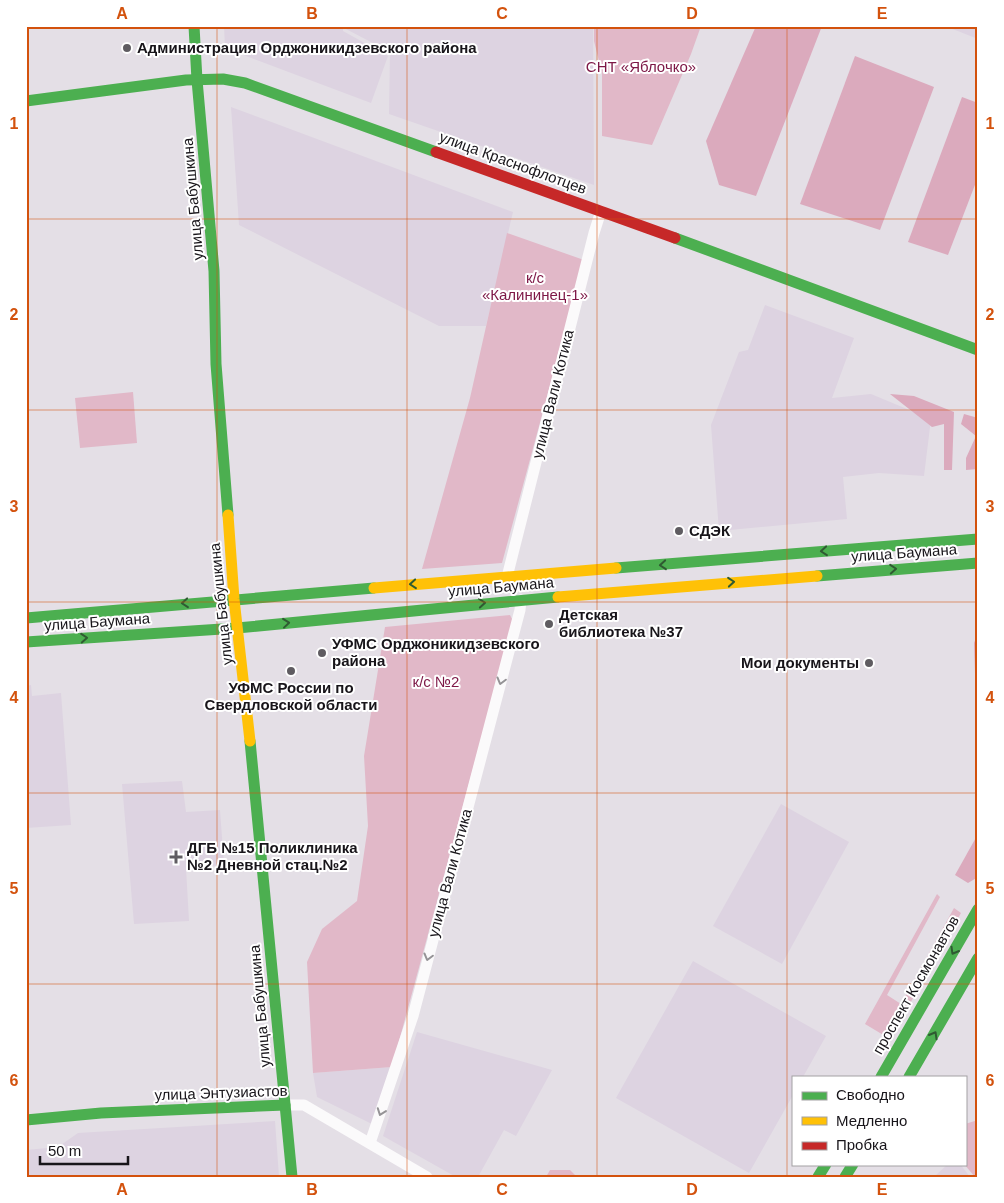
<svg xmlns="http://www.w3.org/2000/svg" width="1004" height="1203" font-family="Arial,sans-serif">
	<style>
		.built { fill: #ddd3e1 }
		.green { fill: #e1b8c8 }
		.forest { fill: #dbaabd }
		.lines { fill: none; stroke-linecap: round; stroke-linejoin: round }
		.street { stroke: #fbfafb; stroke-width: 11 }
		.fast { stroke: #4caf50; stroke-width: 11 }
		.slow { stroke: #ffc107; stroke-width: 11 }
		.jam { stroke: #c62828; stroke-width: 11 }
		.oneway { stroke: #2f5a32 }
		.oneway2 { stroke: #959396 }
		.grid { fill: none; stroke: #d3520d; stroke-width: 1; stroke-opacity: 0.55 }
		.poi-dot { fill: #5f5c61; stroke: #fff; stroke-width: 2 }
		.labels { text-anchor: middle; stroke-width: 4; stroke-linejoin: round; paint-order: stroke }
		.poi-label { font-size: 15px; font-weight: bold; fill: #18151a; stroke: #fff; text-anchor: start }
		.park-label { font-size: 15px; fill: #7d1746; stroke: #fff }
		.street-label { font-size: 15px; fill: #18151a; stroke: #fff }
		.neatline { fill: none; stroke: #d3520d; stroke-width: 2 }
		.grid-label { font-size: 16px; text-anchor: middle; font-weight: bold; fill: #d3520d }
	</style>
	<rect width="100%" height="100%" fill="#e4dfe6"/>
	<g class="built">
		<polygon points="224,26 343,26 343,31 388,56 371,103 225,48"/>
		<polygon points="344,26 593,26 594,185 389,114 390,52 344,28"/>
		<polygon points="945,26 978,26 978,39"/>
		<polygon points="231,107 513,212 486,326 439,326 239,225"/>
		<polygon points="765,305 854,338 832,398 871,394 931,419 924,476 879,473 843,477 847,519 719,531 711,425 739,352 748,350"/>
		<polygon points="31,685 32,696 61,693 71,825 26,828 26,686"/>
		<polygon points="182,781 186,812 220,810 224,865 186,868 189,921 134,924 122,784"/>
		<polygon points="781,804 849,842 782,964 713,926"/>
		<polygon points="693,961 826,1036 803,1077 793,1077 793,1095 749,1173 616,1098"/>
		<polygon points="417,1032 552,1070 516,1136 504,1130 478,1177 456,1177 383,1136"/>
		<polygon points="392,1067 372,1124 317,1097 313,1073"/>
		<polygon points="275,1121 279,1177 26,1177 26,1150 58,1147 78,1133"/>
		<polygon points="948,1164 960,1164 970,1177 934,1177"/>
	</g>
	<g class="green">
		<polygon points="594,26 701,26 691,54 652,145 602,136 602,73 594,41"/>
		<polygon points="507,233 584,260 502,563 422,569 470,398"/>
		<polygon points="133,392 137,443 80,448 75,398"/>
		<polygon points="510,615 513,621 392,1067 313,1073 307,962 322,929 357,901 368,826 364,756 385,627"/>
		<polygon points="937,894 940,897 887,995 901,1004 954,908 961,913 890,1039 865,1024"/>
		<polygon points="978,1120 978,1177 975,1177 964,1164 965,1124"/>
		<polygon points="550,1170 570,1170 577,1177 546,1177"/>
	</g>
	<g class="forest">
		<polygon points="756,26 822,26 756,196 719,185 706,141"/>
		<polygon points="855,56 934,87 880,230 800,204"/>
		<polygon points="962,97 978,103 978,177 948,255 908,242"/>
		<polygon points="890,394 914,396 954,412 952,470 944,470 944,424 932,427"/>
		<polygon points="964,414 978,418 978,469 966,470 966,458 976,436 961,424"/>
		<polygon points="978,632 978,673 975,673 974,643"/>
		<polygon points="978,834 978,877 968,883 955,875"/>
	</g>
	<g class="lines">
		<g class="street">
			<polyline points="507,577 594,233 601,211"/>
			<polyline points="285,1105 304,1105 427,1177"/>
			<polyline points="370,1143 413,1016 520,610 521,600"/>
		</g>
		<g class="fast">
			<polyline points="194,26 197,80 214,271 216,364 228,515"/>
			<polyline points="26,101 186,80 223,79 245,83 436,152"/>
			<polyline points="675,238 978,350"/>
			<polyline points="616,568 978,539"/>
			<polyline points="817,576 978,563"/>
			<polyline points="26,618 374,588"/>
			<polyline points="26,642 237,628 558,597"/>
			<polyline points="250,741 292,1177"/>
			<polyline points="881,1077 978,909"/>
			<polyline points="909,1077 978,958"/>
			<polyline points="26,1120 101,1113 285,1105"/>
			<polyline points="818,1177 826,1164"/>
			<polyline points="845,1177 853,1164"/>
		</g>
		<g class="slow">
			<polyline points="228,515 234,599 250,741"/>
			<polyline points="374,588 616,568"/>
			<polyline points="558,597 817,576"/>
		</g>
		<polyline class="jam" points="436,152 675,238"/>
	</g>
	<defs><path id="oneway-chevron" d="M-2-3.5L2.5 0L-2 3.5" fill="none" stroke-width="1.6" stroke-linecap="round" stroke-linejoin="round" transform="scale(1.25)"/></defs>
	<g class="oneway">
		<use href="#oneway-chevron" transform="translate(824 551) rotate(175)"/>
		<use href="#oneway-chevron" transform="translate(663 565) rotate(175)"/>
		<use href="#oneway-chevron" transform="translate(893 569) rotate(-4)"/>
		<use href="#oneway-chevron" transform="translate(731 582) rotate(-5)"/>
		<use href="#oneway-chevron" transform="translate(413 584) rotate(175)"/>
		<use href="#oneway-chevron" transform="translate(185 603) rotate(175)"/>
		<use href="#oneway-chevron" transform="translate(482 603) rotate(-5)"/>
		<use href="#oneway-chevron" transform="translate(286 623) rotate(-6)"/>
		<use href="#oneway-chevron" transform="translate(84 638) rotate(-4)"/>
		<use href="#oneway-chevron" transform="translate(954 951) rotate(120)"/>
		<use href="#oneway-chevron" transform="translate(934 1035) rotate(-60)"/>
	</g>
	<g class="oneway2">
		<use href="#oneway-chevron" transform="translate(501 681) rotate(105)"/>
		<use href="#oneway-chevron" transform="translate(428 957) rotate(105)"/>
		<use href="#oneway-chevron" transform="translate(381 1112) rotate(110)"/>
	</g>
	<path class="grid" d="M217,26v1151M407,26v1151M597,26v1151M787,26v1151M26,219h952M26,410h952M26,602h952M26,793h952M26,984h952"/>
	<g class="poi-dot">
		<circle cx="127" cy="48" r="5"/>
		<circle cx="679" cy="531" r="5"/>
		<circle cx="549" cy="624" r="5"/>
		<circle cx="322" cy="653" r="5"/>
		<circle cx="869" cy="663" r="5"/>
		<circle cx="291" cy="671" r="5"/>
		<path d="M173.5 849.5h5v5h5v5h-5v5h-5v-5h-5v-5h5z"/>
	</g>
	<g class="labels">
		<g class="poi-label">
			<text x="137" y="53">Администрация Орджоникидзевского района</text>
			<text x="689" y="536">СДЭК</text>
			<text x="559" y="620">Детская<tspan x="559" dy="17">библиотека №37</tspan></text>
			<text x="332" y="649">УФМС Орджоникидзевского<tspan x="332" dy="17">района</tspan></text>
			<text x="859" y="668" text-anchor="end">Мои документы</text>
			<text x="291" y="693" text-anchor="middle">УФМС России по<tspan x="291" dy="17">Свердловской области</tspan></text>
			<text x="187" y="853">ДГБ №15 Поликлиника<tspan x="187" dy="17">№2 Дневной стац.№2</tspan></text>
		</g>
		<g class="park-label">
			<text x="641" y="72">СНТ «Яблочко»</text>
			<text x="535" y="283">к/с<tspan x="535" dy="17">«Калининец-1»</tspan></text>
			<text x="436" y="687">к/с №2</text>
		</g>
		<g class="street-label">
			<text transform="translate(513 163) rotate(20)" y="5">улица Краснофлотцев</text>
			<text transform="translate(193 199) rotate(-95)" y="5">улица Бабушкина</text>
			<text transform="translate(553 394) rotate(-76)" y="5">улица Вали Котика</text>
			<text transform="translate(904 553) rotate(-4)" y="5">улица Баумана</text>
			<text transform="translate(501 587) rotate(-5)" y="5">улица Баумана</text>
			<text transform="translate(221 604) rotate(-96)" y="5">улица Бабушкина</text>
			<text transform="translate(97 622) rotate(-4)" y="5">улица Баумана</text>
			<text transform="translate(450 873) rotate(-75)" y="5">улица Вали Котика</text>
			<text transform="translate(916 985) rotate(-60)" y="5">проспект Космонавтов</text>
			<text transform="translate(260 1006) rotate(-95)" y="5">улица Бабушкина</text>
			<text transform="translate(221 1093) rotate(-2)" y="5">улица Энтузиастов</text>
		</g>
	</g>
	<rect width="1004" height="1203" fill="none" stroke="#ffffff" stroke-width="55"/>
	<rect x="792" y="1076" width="175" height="90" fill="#ffffff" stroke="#a3a1a3"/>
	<rect x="802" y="1092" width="25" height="8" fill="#4caf50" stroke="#a3a1a3"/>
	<text x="836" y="1100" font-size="15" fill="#18151a">Свободно</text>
	<rect x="802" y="1117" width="25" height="8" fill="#ffc107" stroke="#a3a1a3"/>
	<text x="836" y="1126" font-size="15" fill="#18151a">Медленно</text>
	<rect x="802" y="1142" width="25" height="8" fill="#c62828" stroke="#a3a1a3"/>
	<text x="836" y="1150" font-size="15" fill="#18151a">Пробка</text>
	<path d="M40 1156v8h88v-8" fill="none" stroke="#18151a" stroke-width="2.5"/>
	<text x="48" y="1156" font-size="15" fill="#18151a" stroke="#ffffff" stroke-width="4" paint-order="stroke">50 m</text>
	<rect x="28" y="28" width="948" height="1148" class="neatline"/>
	<g class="grid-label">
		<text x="122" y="19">A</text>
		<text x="312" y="19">B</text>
		<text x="502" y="19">C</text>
		<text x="692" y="19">D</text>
		<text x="882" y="19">E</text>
		<text x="14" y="129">1</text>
		<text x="990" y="129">1</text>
		<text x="14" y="320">2</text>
		<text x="990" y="320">2</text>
		<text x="14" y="512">3</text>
		<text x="990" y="512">3</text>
		<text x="14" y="703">4</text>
		<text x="990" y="703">4</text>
		<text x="14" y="894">5</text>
		<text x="990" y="894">5</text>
		<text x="14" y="1086">6</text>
		<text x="990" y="1086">6</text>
		<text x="122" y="1195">A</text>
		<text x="312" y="1195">B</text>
		<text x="502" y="1195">C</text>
		<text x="692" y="1195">D</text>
		<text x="882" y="1195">E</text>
	</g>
</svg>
